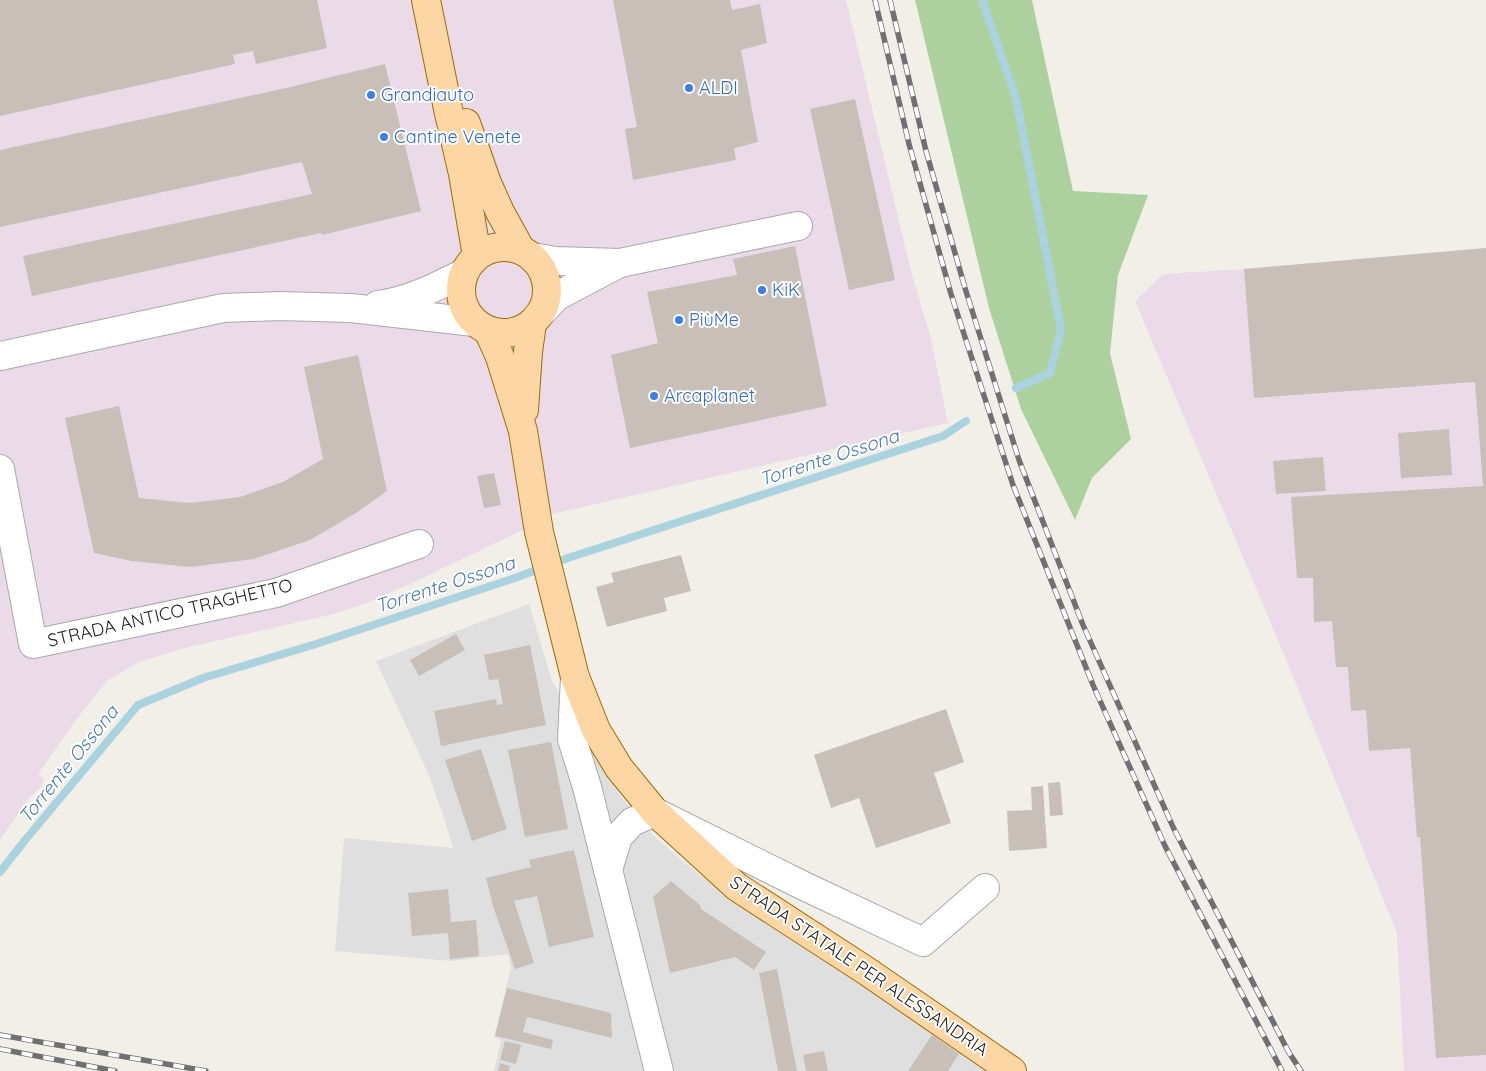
<svg xmlns="http://www.w3.org/2000/svg" width="1486" height="1071" font-family="Quicksand,sans-serif">
	<style>
		.residential { fill: #e0dfdf }
		.industrial { fill: #ebdbe8 }
		.forest { fill: #add19e }
		.lines { fill: none; stroke-linecap: round; stroke-linejoin: round }
		.stream { stroke: #aad3df; stroke-width: 8 }
		.building { fill: #c7bfb8 }
		.minor-casing { stroke: #a9a9a9; stroke-width: 30 }
		.major-casing { stroke: #a06b00; stroke-width: 30 }
		.minor { stroke: #fff; stroke-width: 28 }
		.major { stroke: #fcd6a4; stroke-width: 28 }
		.rail-casing { stroke: #707070; stroke-width: 5.5 }
		.rail { stroke: #fff; stroke-width: 4; stroke-dasharray: 11; stroke-linecap: butt }
		.shop-dot { fill: #3f7fe0; stroke: #fff; stroke-width: 2 }
		.labels { text-anchor: middle; stroke-width: 4; stroke-linejoin: round; paint-order: stroke }
		.shop-label { font-size: 18px; fill: #366cbe; stroke: #fff; text-anchor: start }
		.street-label { font-size: 18px; fill: #222; stroke: #fff }
		.water-label { font-size: 19px; font-style: italic; fill: #4a7aab; stroke: #fff }
	</style>
	<rect width="100%" height="100%" fill="#f2efe9"/>
	<polygon class="residential" points="529,604 552,681 619,794 644,827 686,864 730,898 992,1071 494,1071 501,1040 494,1037 511,967 508,954 451,961 335,951 344,838 453,848 445,821 428,773 376,661"/>
	<g class="industrial">
		<polygon points="0,0 846,0 911,271 931,339 948,423 552,514 517,533 414,582 367,603 334,614 181,649 139,662 108,680 82,712 38,774 44,779 40,788 28,799 0,840"/>
		<polygon points="1486,248 1486,1071 1404,1071 1397,933 1285,657 1135,301 1163,274 1244,269"/>
	</g>
	<polygon class="forest" points="915,0 1032,0 1073,191 1148,195 1118,275 1110,353 1131,439 1092,478 1075,520 1021,409 989,308"/>
	<g class="lines">
		<g class="stream">
			<polyline points="982,0 1016,98 1061,329 1050,373 1016,388"/>
			<polyline points="0,872 26,839 138,705 203,678 316,644 515,578 568,558 943,436 966,421"/>
		</g>
	</g>
	<g class="building">
		<polygon points="0,0 317,0 327,48 256,64 253,51 233,55 235,64 0,116"/>
		<polygon points="613,0 730,0 732,10 760,4 767,43 741,50 758,142 734,148 736,160 633,180 625,129 637,127"/>
		<polygon points="385,64 421,211 322,235 321,233 32,296 23,256 312,194 302,162 0,227 0,150 286,88"/>
		<polygon points="855,99 895,280 849,290 810,109"/>
		<polygon points="795,246 827,406 630,448 611,355 658,343 647,292 737,275 733,259"/>
		<polygon points="1486,248 1486,1055 1436,1058 1420,837 1417,837 1410,748 1369,751 1366,710 1351,711 1348,667 1336,667 1332,621 1314,622 1313,578 1297,578 1291,497 1483,486 1475,382 1254,398 1244,269"/>
		<polygon points="358,355 387,491 356,513 310,540 254,559 190,567 132,561 94,553 65,418 119,406 139,498 190,503 240,497 283,482 323,459 304,367"/>
		<polygon points="1449,429 1452,475 1401,478 1398,433"/>
		<polygon points="1323,457 1326,491 1276,494 1273,461"/>
		<polygon points="494,473 501,505 484,508 477,476"/>
		<polygon points="681,555 691,591 664,598 667,611 607,627 596,587 614,582 611,573"/>
		<polygon points="456,634 465,650 419,676 410,660"/>
		<polygon points="530,645 546,725 441,746 434,711 496,699 497,705 503,704 498,679 489,680 484,655"/>
		<polygon points="946,709 964,762 934,773 951,823 876,848 859,798 831,808 814,755"/>
		<polygon points="551,742 568,829 525,837 508,750"/>
		<polygon points="481,749 507,829 472,841 445,760"/>
		<polygon points="1060,782 1063,815 1050,816 1048,783"/>
		<polygon points="1043,786 1047,848 1009,851 1007,811 1032,810 1031,787"/>
		<polygon points="574,850 594,937 549,947 537,896 514,901 534,963 515,969 493,906 486,878 531,867 529,860"/>
		<polygon points="671,881 700,905 701,909 766,952 754,970 735,957 670,973 653,897"/>
		<polygon points="448,889 451,922 476,920 479,956 450,959 448,933 412,936 408,893"/>
		<polygon points="777,969 797,1071 778,1071 759,973"/>
		<polygon points="507,988 611,1013 612,1038 527,1017 523,1032 553,1040 551,1049 495,1036"/>
		<polygon points="932,1035 959,1054 948,1071 908,1071"/>
		<polygon points="505,1041 521,1045 516,1064 500,1060"/>
		<polygon points="824,1051 828,1071 806,1071 803,1055"/>
		<polygon points="500,1063 510,1066 509,1071 498,1071"/>
	</g>
	<g class="lines">
		<defs>
			<g id="minor">
				<polyline points="532,257 556,261 620,263 798,226"/>
				<path d="M378,305c31,-4 58,-18 86,-32"/>
				<polyline points="537,317 557,296 616,265"/>
				<polyline points="0,356 223,308 280,306 351,308 474,322"/>
				<polyline points="0,469 33,644 276,593 419,544"/>
				<polyline points="575,677 572,739 587,787 659,1071"/>
				<polyline points="608,870 618,837 632,822 655,812 806,887 923,942 985,888"/>
			</g>
			<g id="major">
				<polyline points="426,0 448,109 463,174 477,256"/>
				<polyline points="466,123 487,183 500,212 521,250"/>
				<circle cx="504" cy="290" r="43"/>
				<polyline points="488,330 500,357 523,431 539,532 575,677 596,730 619,768 655,812 737,887 865,970 1012,1071"/>
				<polyline points="524,410 528,352 532,323"/>
			</g>
		</defs>
		<use href="#minor" class="minor-casing"/>
		<use href="#major" class="major-casing"/>
		<use href="#minor" class="minor"/>
		<use href="#major" class="major"/>
		<defs>
			<g id="rail">
				<polyline points="875,0 909,144 951,294 1013,485 1093,685 1165,846 1282,1071"/>
				<polyline points="890,0 926,151 965,288 1019,460 1083,625 1173,827 1288,1051 1301,1071"/>
				<polyline points="0,1035 206,1071"/>
				<polyline points="0,1049 115,1071"/>
			</g>
		</defs>
		<use href="#rail" class="rail-casing"/>
		<use href="#rail" class="rail"/>
	</g>
	<g class="shop-dot">
		<circle cx="689" cy="88" r="5"/>
		<circle cx="371" cy="95" r="5"/>
		<circle cx="384" cy="137" r="5"/>
		<circle cx="762" cy="290" r="5"/>
		<circle cx="679" cy="320" r="5"/>
		<circle cx="654" cy="396" r="5"/>
	</g>
	<g class="labels">
		<g class="shop-label">
			<text x="699" y="94">ALDI</text>
			<text x="381" y="101">Grandiauto</text>
			<text x="394" y="143">Cantine Venete</text>
			<text x="772" y="296">KiK</text>
			<text x="689" y="326">PiùMe</text>
			<text x="664" y="402">Arcaplanet</text>
		</g>
		<g class="street-label">
			<text transform="translate(170 613) rotate(-13)" y="6">STRADA ANTICO TRAGHETTO</text>
			<text transform="translate(859 966) rotate(34)" y="6">STRADA STATALE PER ALESSANDRIA</text>
		</g>
		<g class="water-label">
			<text transform="translate(829 457) rotate(-18)" y="7">Torrente Ossona</text>
			<text transform="translate(445 584) rotate(-18)" y="7">Torrente Ossona</text>
			<text transform="translate(68 764) rotate(-51)" y="7">Torrente Ossona</text>
		</g>
	</g>
</svg>
